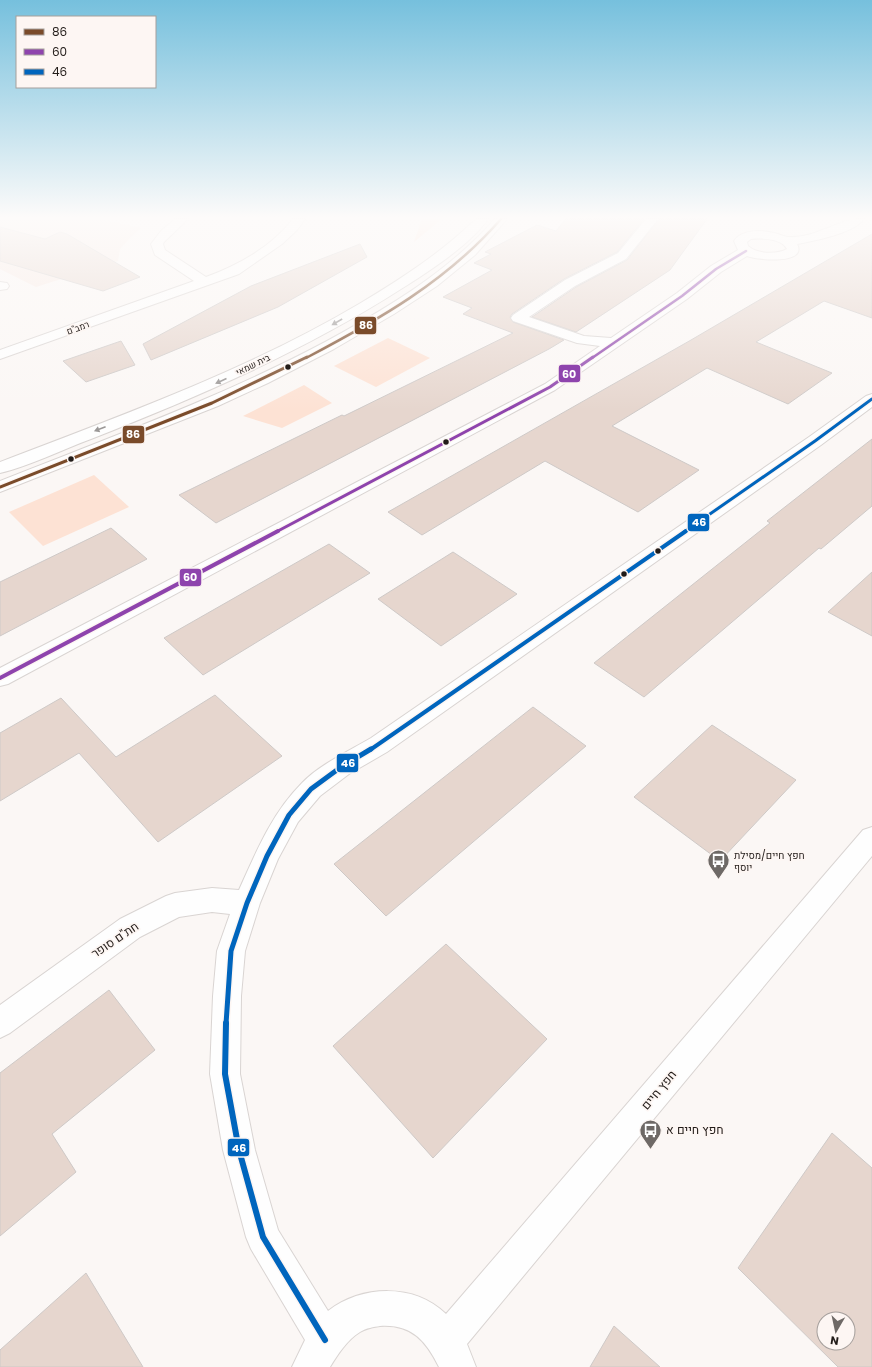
<svg xmlns="http://www.w3.org/2000/svg" width="872" height="1367" font-family="Poppins,Heebo,sans-serif">
	<style>
		.built { fill: #f8eae4 }
		.green { fill: #fde2d4 }
		.building { fill: #e6d6ce; stroke: #cec9c7; fill-rule: evenodd }
		.lines { fill: none; stroke-linecap: round; stroke-linejoin: round }
		.minor-casing { stroke: #d9d4d2; stroke-width: 2 }
		.minor { fill: #fefefe; fill-rule: evenodd }
		.bus-1-far1-casing { stroke: #fdf6f3; stroke-width: 4.5 }
		.bus-1-casing { stroke: #fdf6f3; stroke-width: 5.5 }
		.bus-2-far2-casing { stroke: #fdf6f3; stroke-width: 4.5 }
		.bus-2-far1-casing { stroke: #fdf6f3; stroke-width: 5.5 }
		.bus-2-casing { stroke: #fdf6f3; stroke-width: 7 }
		.bus-3-far3-casing { stroke: #fdf6f3; stroke-width: 5.5 }
		.bus-3-far2-casing { stroke: #fdf6f3; stroke-width: 7 }
		.bus-3-far1-casing { stroke: #fdf6f3; stroke-width: 8 }
		.bus-3-casing { stroke: #fdf6f3; stroke-width: 9 }
		.bus-1-far1 { stroke: #7a4b2a; stroke-width: 2.5 }
		.bus-1 { stroke: #7a4b2a; stroke-width: 3 }
		.bus-2-far2 { stroke: #8e44ad; stroke-width: 2.5 }
		.bus-2-far1 { stroke: #8e44ad; stroke-width: 3 }
		.bus-2 { stroke: #8e44ad; stroke-width: 4 }
		.bus-3-far3 { stroke: #0065bd; stroke-width: 3 }
		.bus-3-far2 { stroke: #0065bd; stroke-width: 4 }
		.bus-3-far1 { stroke: #0065bd; stroke-width: 5 }
		.bus-3 { stroke: #0065bd; stroke-width: 6 }
		.oneway { fill: #9b9897 }
		.bus-dot { fill: #221c19; stroke: #fdf6f3; stroke-width: 1.5 }
		.labels { text-anchor: middle; stroke-width: 3.5; stroke-linejoin: round; paint-order: stroke }
		.far-street-label { font-size: 9px; fill: #221c19; stroke: #fdf6f3 }
		.poi-label { font-size: 10px; fill: #221c19; stroke: #fdf6f3; text-anchor: start }
		.near-street-label { font-size: 12px; fill: #221c19; stroke: #fdf6f3 }
		.near-poi-label { font-size: 12px; fill: #221c19; stroke: #fdf6f3; text-anchor: start }
		.line-badge { stroke: #fdf6f3; stroke-width: 1.5 }
		.badge-label { font-size: 11px; text-anchor: middle; font-weight: bold; fill: #fff }
	</style>
	<rect width="100%" height="100%" fill="#fbf7f5"/>
	<polygon class="built" points="0,219 100,219 141,228 130,238 120,249 118,261 36,287 0,269"/>
	<g class="green">
		<polygon points="422,219 442,219 414,242"/>
		<polygon points="388,338 430,358 376,387 334,366"/>
		<polygon points="304,385 332,403 282,428 243,416"/>
		<polygon points="94,475 129,507 43,546 9,512"/>
	</g>
	<g class="building">
		<polygon points="566,219 644,219 617,252 564,279 512,314 510,317 513,322 564,340 549,349 216,523 179,495 342,415 344,416 513,333 463,314 472,308 443,297 492,270 474,263 491,254 485,252 537,225 556,231"/>
		<polygon points="659,219 707,219 670,270 576,332 532,317 576,287 627,260"/>
		<polygon points="0,227 45,239 60,232 67,234 140,277 103,291 0,261"/>
		<polygon points="872,234 872,318 824,301 756,342 832,373 788,404 707,368 612,426 699,470 638,512 545,461 422,535 388,512 691,340"/>
		<polygon points="360,244 367,257 278,307 151,360 143,344 251,286"/>
		<polygon points="121,341 135,365 86,382 63,361"/>
		<polygon points="872,439 872,506 821,549 819,548 644,697 594,663 770,523 767,521"/>
		<polygon points="111,528 147,559 0,636 0,582"/>
		<polygon points="329,544 370,573 203,675 164,638"/>
		<polygon points="453,552 517,594 441,646 378,599"/>
		<polygon points="872,572 872,636 828,612"/>
		<polygon points="215,695 282,756 158,842 79,753 0,801 0,733 61,698 116,757"/>
		<polygon points="533,707 586,746 386,916 334,864"/>
		<polygon points="712,725 796,780 720,861 634,797"/>
		<polygon points="446,944 547,1039 433,1158 333,1046"/>
		<polygon points="109,990 155,1050 52,1134 76,1172 0,1236 0,1073"/>
		<path d="M832,1133l40,35v199h-34l-100,-99zM824,1319h24v24h-24z"/>
		<polygon points="86,1273 143,1367 0,1367 0,1350"/>
		<polygon points="614,1326 660,1367 590,1367"/>
	</g>
	<g class="lines">
		<defs>
			<g id="minor">
				<path d="M175,219h13l-24,23 -1,2 2,6 41,27c33,-12 65,-30 87,-58h12l-8,11 -15,14 -43,30 -239,85v-9l194,-69 -39,-26 -4,-11 10,-13z"/>
				<path d="M476,219h12c-18,26 -60,53 -87,70 -97,62 -203,108 -310,150 -30,11 -61,27 -91,34v-11c122,-47 246,-91 359,-158 42,-25 82,-51 117,-85z"/>
				<path d="M495,219h12l-32,36 -38,31 -43,28 -60,35 -66,34 -50,23 -218,86v-11c111,-44 222,-84 327,-140 62,-34 121,-69 168,-122z"/>
				<path d="M646,219h12l-32,40 -51,27 -46,31 55,19 27,2 66,-45 34,-27 27,-16 -4,-9c8,-12 28,-11 40,-8 5,1 11,4 15,4 27,2 52,-20 75,-18 -10,14 -50,22 -67,25 11,21 -40,16 -50,12l-26,16 -34,27 -132,91 -547,294 -8,2v-18l545,-284 55,-38 -23,-3 -64,-22 -2,-3 2,-3 52,-35 53,-27zM751,239c10,-1 31,-1 36,10 -11,6 -30,5 -39,-3l-1,-4z"/>
				<polygon points="0,282 7,283 9,286 7,289 0,290"/>
				<path d="M872,394v13l-51,38 -434,307 -38,22 -29,22 -22,26 -20,37 -18,44 -15,48 -4,45 -1,78 15,76 23,80 50,81c34,-26 86,-28 118,3l417,-484 9,-3v29l-405,488 9,23h-37c-13,-26 -27,-43 -59,-41 -6,1 -14,2 -20,6 -13,8 -22,22 -30,35h-38l13,-27 -54,-91 -5,-12 -23,-87 -13,-76 3,-78 4,-45 13,-37 -18,-2 -33,5 -39,20 -130,96 -10,5v-33l120,-86 46,-23 9,-3 37,-5 27,2c17,-38 33,-77 63,-107 17,-18 47,-32 69,-45l438,-301 57,-41z"/>
			</g>
		</defs>
		<use href="#minor" class="minor-casing"/>
		<use href="#minor" class="minor"/>
		<defs>
			<path id="bus-1-far1" d="M306,358c72,-38 140,-76 195,-139"/>
			<polyline id="bus-1" points="0,487 212,403 307,357"/>
			<polyline id="bus-2-far2" points="592,358 682,296 716,269 746,251"/>
			<polyline id="bus-2-far1" points="276,532 550,387 593,357"/>
			<polyline id="bus-2" points="0,678 278,531"/>
			<polyline id="bus-3-far3" points="684,532 815,441 872,399"/>
			<polyline id="bus-3-far2" points="370,750 686,531"/>
			<polyline id="bus-3-far1" points="226,1024 231,951 247,903 267,856 289,815 311,789 341,767 371,749"/>
			<polyline id="bus-3" points="226,1023 225,1074 239,1150 263,1237 325,1340"/>
		</defs>
		<use href="#bus-1-far1" class="bus-1-far1-casing"/>
		<use href="#bus-1" class="bus-1-casing"/>
		<use href="#bus-2-far2" class="bus-2-far2-casing"/>
		<use href="#bus-2-far1" class="bus-2-far1-casing"/>
		<use href="#bus-2" class="bus-2-casing"/>
		<use href="#bus-3-far3" class="bus-3-far3-casing"/>
		<use href="#bus-3-far2" class="bus-3-far2-casing"/>
		<use href="#bus-3-far1" class="bus-3-far1-casing"/>
		<use href="#bus-3" class="bus-3-casing"/>
		<use href="#bus-1-far1" class="bus-1-far1"/>
		<use href="#bus-1" class="bus-1"/>
		<use href="#bus-2-far2" class="bus-2-far2"/>
		<use href="#bus-2-far1" class="bus-2-far1"/>
		<use href="#bus-2" class="bus-2"/>
		<use href="#bus-3-far3" class="bus-3-far3"/>
		<use href="#bus-3-far2" class="bus-3-far2"/>
		<use href="#bus-3-far1" class="bus-3-far1"/>
		<use href="#bus-3" class="bus-3"/>
	</g>
	<defs><path id="oneway-solid" d="M-6-.8H1V-3.2L6.5 0L1 3.2V.8H-6Z"/></defs>
	<g class="oneway">
		<use href="#oneway-solid" transform="translate(337 322) rotate(150)"/>
		<use href="#oneway-solid" transform="translate(221 381) rotate(156)"/>
		<use href="#oneway-solid" transform="translate(100 429) rotate(159)"/>
	</g>
	<linearGradient id="sky" x2="0" y2="1"><stop stop-color="#76c0dd"/><stop offset="0.53" stop-color="#fdfbfa"/><stop offset="1" stop-color="#fdfbfa" stop-opacity="0"/></linearGradient>
	<rect width="872" height="410" fill="url(#sky)"/>
	<defs>
		<symbol id="bus-pin" viewBox="-11 -11 22 30"><path d="M0 17L-7.5 6A9.5 9.5 0 1 1 7.5 6Z" fill="#6e6966" stroke="#fdf6f3"/><path d="M-5-6H5V4H4V6H2V4H-2V6H-4V4H-5ZM-3.5-4V0h7V-4ZM-3.5 1.2v1.5H-2V1.2ZM2 1.2v1.5H3.5V1.2Z" fill="#fff"/></symbol>
	</defs>
	<g fill-rule="evenodd">
		<use href="#bus-pin" x="706" y="848" width="25" height="34"/>
		<use href="#bus-pin" x="638" y="1118" width="25" height="34"/>
	</g>
	<g class="bus-dot">
		<circle cx="288" cy="367" r="3.5"/>
		<circle cx="446" cy="442" r="3.5"/>
		<circle cx="71" cy="459" r="3.5"/>
		<circle cx="658" cy="551" r="3.5"/>
		<circle cx="624" cy="574" r="3.5"/>
	</g>
	<g class="labels">
		<g class="far-street-label">
			<text transform="translate(78 328) rotate(-20)" y="3">רמב"ם</text>
			<text transform="translate(253 365) rotate(-26)" y="3">בית שמאי</text>
		</g>
		<g class="poi-label">
			<text x="734" y="859">חפץ חיים/מסילת<tspan x="734" dy="12">יוסף</tspan></text>
		</g>
		<g class="near-street-label">
			<text transform="translate(115 940) rotate(-34)" y="4">חת"ם סופר</text>
			<text transform="translate(659 1090) rotate(-50)" y="4">חפץ חיים</text>
		</g>
		<g class="near-poi-label">
			<text x="666" y="1134">חפץ חיים א</text>
		</g>
	</g>
	<g class="line-badge">
		<rect x="354" y="316" width="23" height="19" rx="4" fill="#7a4b2a"/>
		<rect x="558" y="364" width="23" height="19" rx="4" fill="#8e44ad"/>
		<rect x="122" y="425" width="23" height="19" rx="4" fill="#7a4b2a"/>
		<rect x="687" y="513" width="23" height="19" rx="4" fill="#0065bd"/>
		<rect x="179" y="568" width="23" height="19" rx="4" fill="#8e44ad"/>
		<rect x="336" y="753" width="23" height="20" rx="4" fill="#0065bd"/>
		<rect x="227" y="1138" width="23" height="19" rx="4" fill="#0065bd"/>
	</g>
	<g class="badge-label">
		<text x="366" y="329">86</text>
		<text x="569" y="378">60</text>
		<text x="133" y="438">86</text>
		<text x="699" y="526">46</text>
		<text x="190" y="581">60</text>
		<text x="348" y="767">46</text>
		<text x="239" y="1152">46</text>
	</g>
	<rect x="16" y="16" width="140" height="72" fill="#fdf6f3" stroke="#a59f9c"/>
	<rect x="24" y="29" width="20" height="6" fill="#7a4b2a" stroke="#a59f9c"/>
	<text x="52" y="36" font-size="12" fill="#221c19">86</text>
	<rect x="24" y="49" width="20" height="6" fill="#8e44ad" stroke="#a59f9c"/>
	<text x="52" y="56" font-size="12" fill="#221c19">60</text>
	<rect x="24" y="69" width="20" height="6" fill="#0065bd" stroke="#a59f9c"/>
	<text x="52" y="76" font-size="12" fill="#221c19">46</text>
	<g transform="translate(836 1331) rotate(189)"><circle r="19" fill="#fdf6f3" stroke="#a59f9c"/>
	<path d="M0-3L7 15L0 10L-7 15Z" fill="#6e6966"/>
	<text y="-6" font-size="11" font-weight="bold" text-anchor="middle" fill="#221c19">N</text>
	</g>
</svg>
